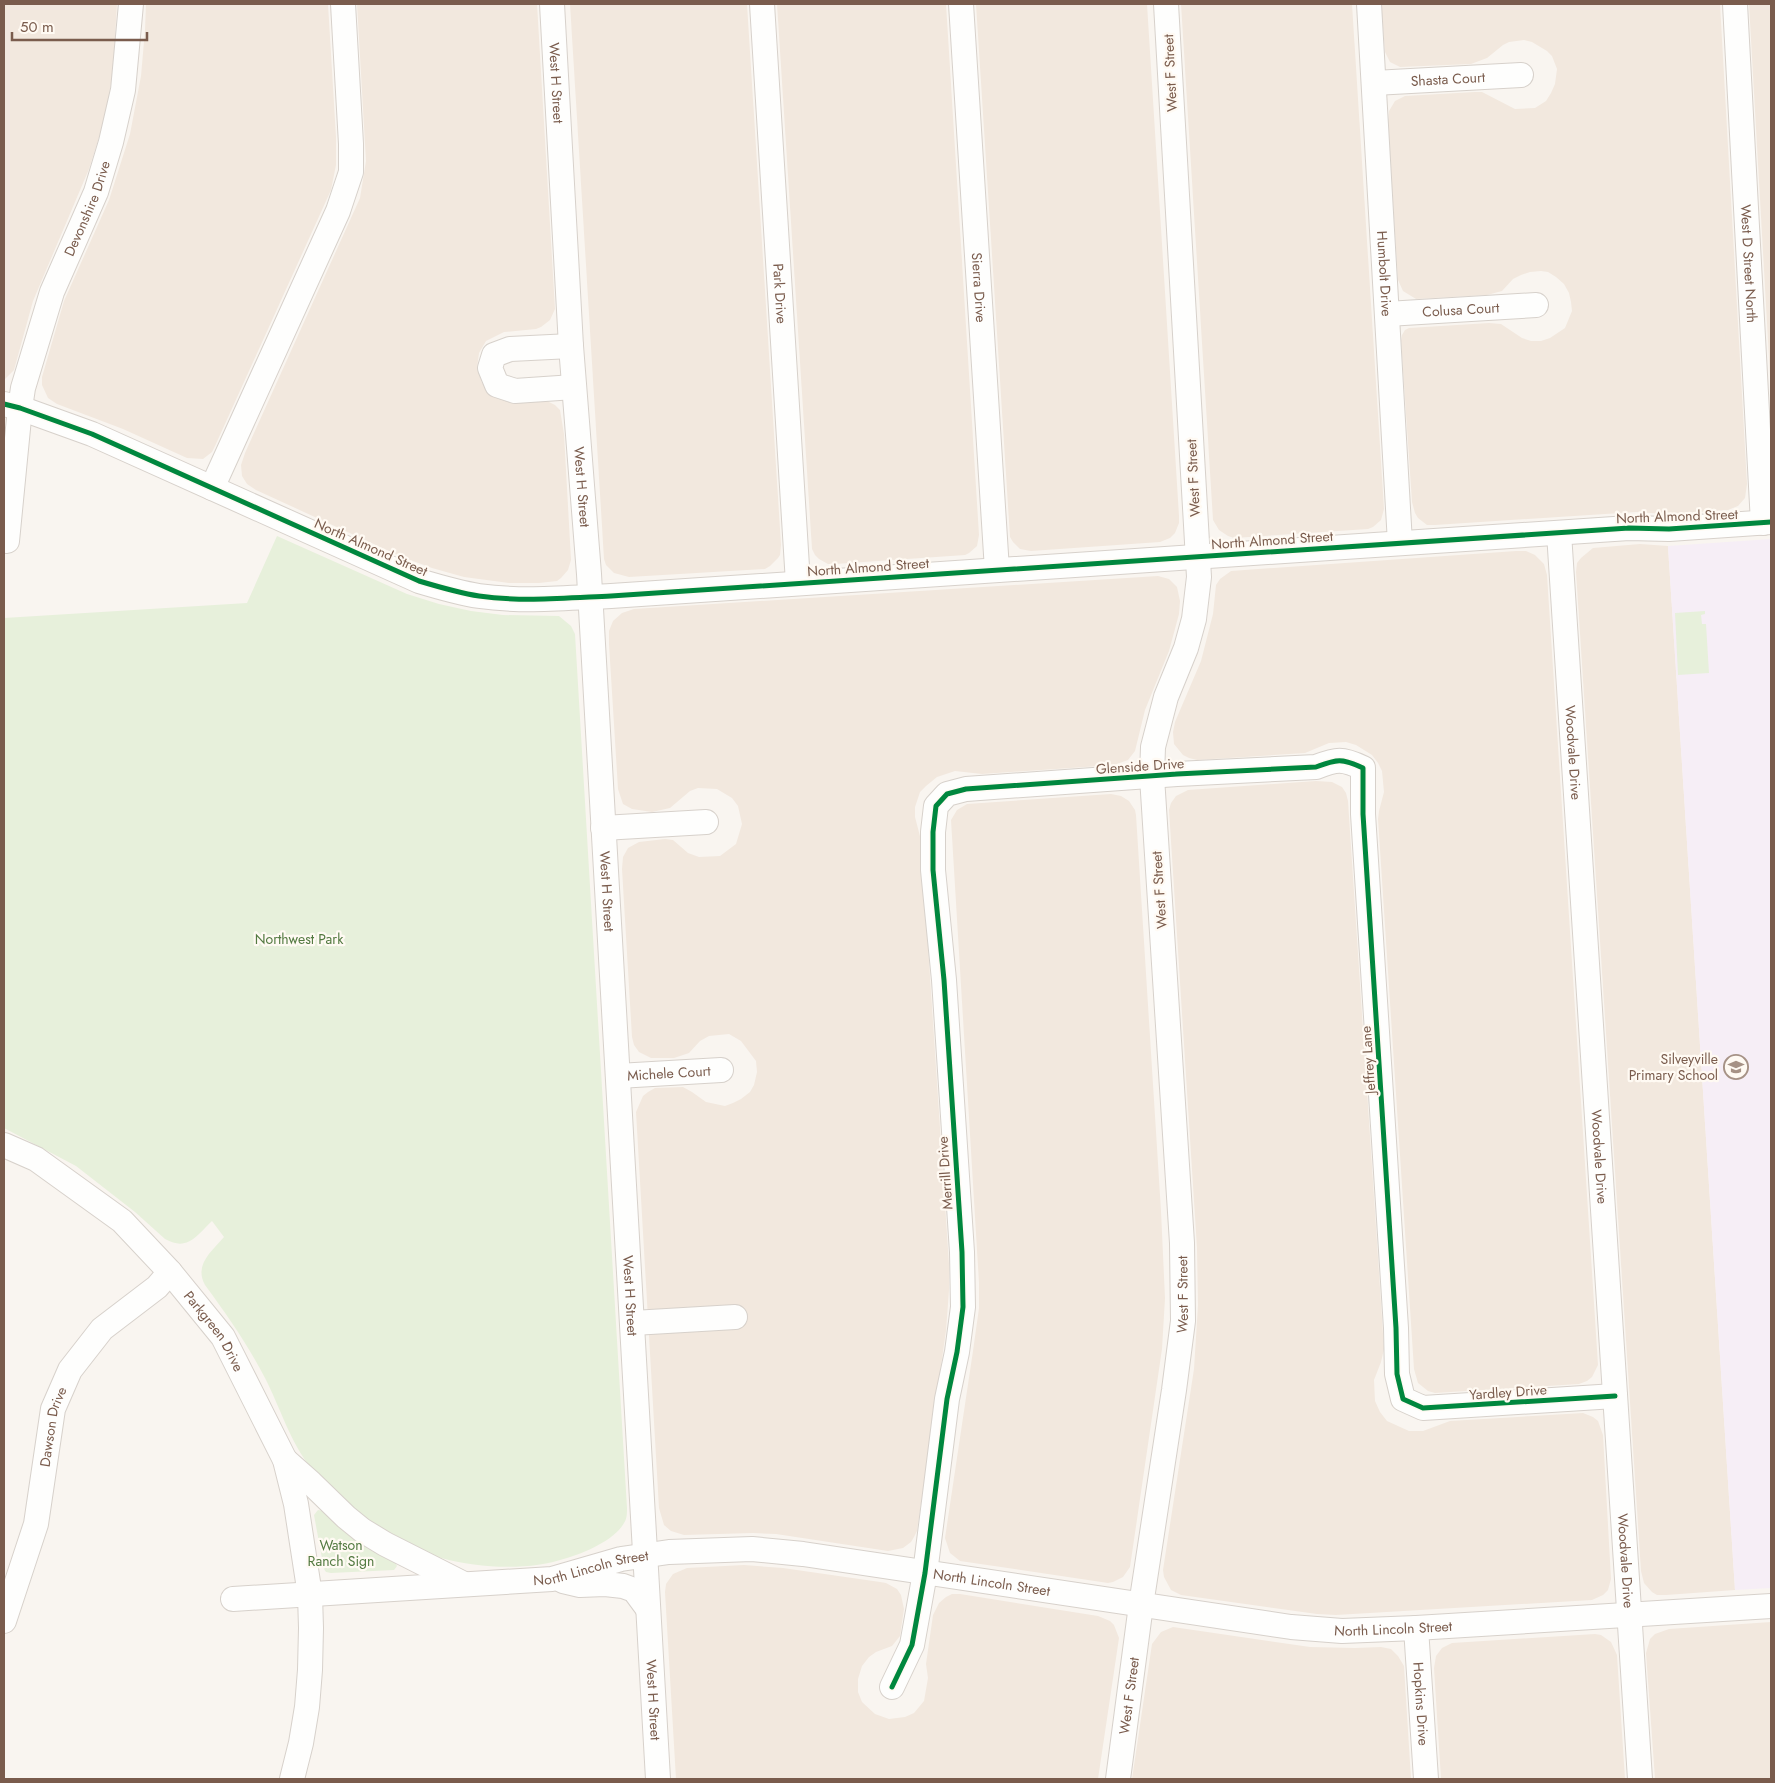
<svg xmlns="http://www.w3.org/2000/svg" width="1775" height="1783" viewBox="0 0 1775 1783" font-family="Jost,sans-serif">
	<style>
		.residential { fill: #f2e8de }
		.education { fill: #f6eef6 }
		.green { fill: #e7f0db }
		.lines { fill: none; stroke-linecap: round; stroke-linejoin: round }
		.minor-casing { stroke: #d7d1cb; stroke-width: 26 }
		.minor { stroke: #fefefd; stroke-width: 24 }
		.cycleway-casing { stroke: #fffaf3; stroke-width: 8 }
		.cycleway { stroke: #00873e; stroke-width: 5 }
		.labels { text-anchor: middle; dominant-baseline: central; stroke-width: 4.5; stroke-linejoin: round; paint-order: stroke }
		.street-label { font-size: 14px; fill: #7a5c4d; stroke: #fffaf3 }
		.park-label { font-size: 14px; fill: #537a41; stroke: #fffaf3 }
		.poi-label { font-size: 14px; fill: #7a5c4d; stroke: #fffaf3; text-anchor: end }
	</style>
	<rect width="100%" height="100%" fill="#f9f5f0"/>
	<g class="residential">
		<path d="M4,4H117L113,69L108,102L100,134L89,169L33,301L14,370L4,380Z"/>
		<path d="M146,4H328L336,137V165L331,190L215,446L212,452L203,459L187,458L123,429L57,404L48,398L42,385V377L64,301L109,200L130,134L141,76L145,30Z"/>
		<path d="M357,4H537L555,309L550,320L541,327L536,329L504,332L486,341L479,353L477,368L482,383L488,390L543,399L555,405L560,410L564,434L571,560L568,570L561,578L557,581L539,583H509L464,577L432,568L402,557L256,490L247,484L242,476L241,465L245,453L360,198L366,161Z"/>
		<path d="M570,4H747L781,545L780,555L778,558L770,566L765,569L629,577L614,573L606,565L604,559Z"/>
		<path d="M777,4H946L979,535L977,546L969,553L965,555L835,564H828L819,559L815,555L812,549Z"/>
		<path d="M976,4H1147L1179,516V523L1175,533L1170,538L1160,542L1031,551L1020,549L1013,542L1010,537Z"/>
		<path d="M1181,4H1352L1384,509L1381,520L1373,527L1368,529L1234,538L1228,536L1219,530L1213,520Z"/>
		<path d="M1381,4H1720L1747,484L1745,498L1738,506L1728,510L1665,514L1636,512L1435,525H1427L1418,518L1415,513L1412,502L1401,340L1402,335L1405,330L1409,328L1489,323L1501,324L1522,338L1531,341H1541L1550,338L1565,328L1572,311L1571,302L1569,293L1564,284L1556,277L1548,272L1541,271L1530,272L1521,275L1513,279L1502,291L1487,295L1416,299L1403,291L1398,280L1388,124L1389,111L1395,101L1405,96L1475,92H1482L1515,109L1535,108L1546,101L1551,93L1555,84L1557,69L1552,56L1547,51L1532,42L1524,40L1509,42L1503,45L1487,58L1471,64L1400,67L1390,62L1385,52Z"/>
		<path d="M1749,4H1771V394Z"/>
		<path d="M1640,544L1668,546L1735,1590L1666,1595H1657L1652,1592L1644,1583L1641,1571L1576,572L1577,563L1581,558L1593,548Z"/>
		<path d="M1516,551H1526L1535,555L1544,564L1547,575L1598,1365L1592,1377L1587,1381L1579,1384L1435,1393L1428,1391L1418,1383L1414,1369L1378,819L1379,811L1384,792L1382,771L1378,763L1372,755L1356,745L1346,742L1329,743L1305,753L1197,760L1189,758L1183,755L1174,744L1173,732L1175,722L1201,661L1213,614L1216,585L1220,579L1231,571Z"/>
		<path d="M1158,576L1169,579L1177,587L1180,601L1179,614L1169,651L1145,710L1135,751L1128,760L1114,765L982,774L955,771L937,777L926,786L920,792L915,807V817L921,840L949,1264V1290L946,1331L917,1531L914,1537L911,1542L903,1548L888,1551L776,1534L753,1533L684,1535L671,1531L664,1525L659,1508L636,1112L643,1096L648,1092L655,1088L683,1087L692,1092L706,1102L725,1106L733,1103L741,1099L750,1092L754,1085L757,1072L756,1061L741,1041L729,1034L709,1036L700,1041L689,1053L674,1058H651L639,1052L634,1045L632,1037L622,869L623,857L628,848L639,842L665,839L673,840L688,853L699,857L720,856L736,844L742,824L738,806L732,798L717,789L698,788L690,791L670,808L652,812L632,809L623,804L618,789L609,644V631L613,621L622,613L634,609Z"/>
		<path d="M1316,781L1332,782L1342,787L1346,793L1348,801L1384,1349L1381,1362L1374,1380L1375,1401L1380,1412L1387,1421L1409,1431H1423L1450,1421L1583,1413L1593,1417L1598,1421L1603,1435L1611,1579L1608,1590L1603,1595L1592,1600L1336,1615L1317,1614L1181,1595L1171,1590L1164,1577L1163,1570L1194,1369L1198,1305L1197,1248L1169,810L1171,803L1176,796L1188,790Z"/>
		<path d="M1111,794L1121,796L1129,801L1135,810L1136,815L1161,1211L1165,1298L1162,1349L1130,1567L1123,1577L1113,1582L1108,1583L960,1561L950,1553L945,1538L973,1351L979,1308V1283L951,820L957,810L967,804Z"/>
		<path d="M744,1565L783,1568L880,1582L886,1583L897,1589L901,1595L904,1609L900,1636L892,1646L876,1652L869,1657L862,1666L858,1679V1692L862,1702L875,1714L889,1719L905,1717L914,1713L924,1701L928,1678L926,1664L933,1615L939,1603L946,1597L952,1594H960L1098,1616L1110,1621L1114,1625L1119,1638L1098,1779H676L665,1592L666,1584L673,1574L687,1568Z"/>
		<path d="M1771,1622V1779H1655L1646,1653L1650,1639L1655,1634L1669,1629Z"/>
		<path d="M1173,1627L1310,1647L1355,1648L1381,1647L1391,1649L1398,1656L1404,1666L1411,1779H1132L1152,1644L1161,1632Z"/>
		<path d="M1595,1634L1601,1635L1611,1642L1617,1655L1625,1779H1441L1434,1668L1436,1656L1442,1648L1452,1643Z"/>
	</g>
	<path class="education" d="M1771,539V1588L1735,1590L1668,546Z"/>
	<g class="green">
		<path d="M277,536L407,594L439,604L471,611L503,615L559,616L571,626L575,634L627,1508C627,1513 627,1519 624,1523C615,1540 584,1553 567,1558C510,1577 432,1564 381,1533C370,1527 361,1515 353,1507C339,1495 323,1483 311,1468C290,1442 280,1407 265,1378C248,1345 227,1315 205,1285C194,1265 211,1252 224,1237L212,1221C197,1235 188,1252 165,1239L135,1212L76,1166L4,1128V618L247,603Z"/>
		<path d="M1705,611V614L1701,615L1702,624H1706L1709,673L1678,675L1675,613Z"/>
		<path d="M318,1510L323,1511L395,1562L397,1566L394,1570L331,1573L326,1572L324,1569L314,1515Z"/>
	</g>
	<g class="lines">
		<defs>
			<g id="minor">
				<path id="s1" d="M552,4L571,346L589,574L658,1779"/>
				<path id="s2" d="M762,4L798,583"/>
				<path id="s3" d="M961,4L997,570"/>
				<path id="s4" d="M1369,4L1400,543"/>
				<path id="s5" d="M1735,4L1763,523"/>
				<path id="s6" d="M1374,83L1521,75"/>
				<path id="s7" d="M1387,314L1536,305"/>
				<path d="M571,346L510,349L494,355L490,368L497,385L515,391L574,387"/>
				<path d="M4,404L20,408L92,434L419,581C439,587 459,593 479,596C522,602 567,598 611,596L1629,528L1669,529L1771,522"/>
				<path d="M212,488L338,211L351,172V144L343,4"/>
				<path id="s8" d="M1559,533L1640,1779"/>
				<path id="s9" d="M7,541L20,408L23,388L52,292L96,192L111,142L123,90L131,4"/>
				<path d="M603,828L706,822"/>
				<path id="s10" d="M618,1076L721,1070"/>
				<path id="s11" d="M4,1145L36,1159L122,1221L170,1272L223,1337L285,1460L296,1504L310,1595L311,1628L310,1670L307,1707L301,1743L292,1779"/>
				<path d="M633,1323L735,1317"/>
				<path d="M285,1460L311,1483L346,1517L362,1530L385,1544L464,1584"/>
				<path d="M563,1581L580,1585L605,1584L623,1586L634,1590L648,1609"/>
				<path id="s12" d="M233,1599L552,1579L621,1559L669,1552L752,1549L803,1554L1291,1627L1342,1631L1416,1628L1771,1606"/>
				<path id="s13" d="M4,1621L36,1524L53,1409L70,1370L102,1329L157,1287L170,1272"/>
				<path id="s14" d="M1416,1628L1426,1779"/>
				<path d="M892,1687L912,1645L925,1573L947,1399L957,1352L963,1307L962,1252L944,980L933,870V832L936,806L947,794L966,789L1177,774L1316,767C1337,759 1342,758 1363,768V814L1396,1328L1397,1374L1403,1399L1423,1408L1615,1396"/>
				<path id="s15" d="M1118,1779L1141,1605L1174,1390L1183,1321L1182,1243L1152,777L1153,747L1166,697L1186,648L1194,619L1199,577L1166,4"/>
			</g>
		</defs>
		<use href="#minor" class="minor-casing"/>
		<use href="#minor" class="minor"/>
		<defs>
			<g id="cycleway">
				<path d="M4,404L20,408L92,434L419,581C439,587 459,593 479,596C522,602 567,598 611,596L1629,528L1669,529L1771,522"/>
				<path d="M892,1687L912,1645L925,1573L947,1399L957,1352L963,1307L962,1252L944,980L933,870V832L936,806L947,794L966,789L1177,774L1316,767C1337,759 1342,758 1363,768V814L1396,1328L1397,1374L1403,1399L1423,1408L1615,1396"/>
			</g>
		</defs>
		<use href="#cycleway" class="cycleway-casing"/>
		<use href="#cycleway" class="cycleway"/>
	</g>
	<defs>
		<symbol id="school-ring" viewBox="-11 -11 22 22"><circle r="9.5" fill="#fffaf3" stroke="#a69286" stroke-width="1.5"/><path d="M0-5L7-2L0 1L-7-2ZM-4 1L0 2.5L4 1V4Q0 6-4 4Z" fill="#a69286"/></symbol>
	</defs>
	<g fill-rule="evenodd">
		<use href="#school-ring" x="1722" y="1053" width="28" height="28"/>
	</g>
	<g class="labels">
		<g class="street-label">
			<text transform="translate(1170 73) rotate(-93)">West F Street</text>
			<text stroke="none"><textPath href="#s6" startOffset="74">Shasta Court</textPath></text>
			<text stroke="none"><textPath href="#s1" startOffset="79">West H Street</textPath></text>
			<text stroke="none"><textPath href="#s9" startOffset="345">Devonshire Drive</textPath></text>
			<text stroke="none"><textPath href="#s5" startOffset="260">West D Street North</textPath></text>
			<text stroke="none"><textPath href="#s4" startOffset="270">Humbolt Drive</textPath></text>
			<text stroke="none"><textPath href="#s3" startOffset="284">Sierra Drive</textPath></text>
			<text stroke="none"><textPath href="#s2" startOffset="290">Park Drive</textPath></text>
			<text stroke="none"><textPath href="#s7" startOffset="74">Colusa Court</textPath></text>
			<text transform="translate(1193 478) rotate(-93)">West F Street</text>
			<text stroke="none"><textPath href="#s1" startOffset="484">West H Street</textPath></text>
			<text transform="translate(1677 516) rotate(-2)">North Almond Street</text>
			<text transform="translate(1272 540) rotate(-4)">North Almond Street</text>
			<text transform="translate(371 547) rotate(24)">North Almond Street</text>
			<text transform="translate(868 567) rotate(-4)">North Almond Street</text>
			<text stroke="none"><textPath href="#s8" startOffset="220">Woodvale Drive</textPath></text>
			<text transform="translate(1140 766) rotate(-4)">Glenside Drive</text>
			<text transform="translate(1159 890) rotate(-94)">West F Street</text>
			<text stroke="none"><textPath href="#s1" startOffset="889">West H Street</textPath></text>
			<text transform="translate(1368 1060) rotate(-94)">Jeffrey Lane</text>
			<text stroke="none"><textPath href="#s10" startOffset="51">Michele Court</textPath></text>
			<text stroke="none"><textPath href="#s8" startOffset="625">Woodvale Drive</textPath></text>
			<text transform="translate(945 1173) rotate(-94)">Merrill Drive</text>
			<text stroke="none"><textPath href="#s15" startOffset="489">West F Street</textPath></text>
			<text stroke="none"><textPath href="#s1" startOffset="1294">West H Street</textPath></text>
			<text stroke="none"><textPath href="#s11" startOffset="285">Parkgreen Drive</textPath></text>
			<text transform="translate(1508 1392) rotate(-4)">Yardley Drive</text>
			<text stroke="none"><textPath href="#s13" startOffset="201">Dawson Drive</textPath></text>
			<text stroke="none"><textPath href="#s8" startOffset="1030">Woodvale Drive</textPath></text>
			<text stroke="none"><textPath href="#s12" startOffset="360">North Lincoln Street</textPath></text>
			<text stroke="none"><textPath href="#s12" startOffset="765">North Lincoln Street</textPath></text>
			<text stroke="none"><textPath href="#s12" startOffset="1170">North Lincoln Street</textPath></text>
			<text stroke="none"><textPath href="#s15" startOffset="84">West F Street</textPath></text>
			<text stroke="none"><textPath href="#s1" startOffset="1699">West H Street</textPath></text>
			<text stroke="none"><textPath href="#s14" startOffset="76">Hopkins Drive</textPath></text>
		</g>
		<g class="park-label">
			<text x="299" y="939">Northwest Park</text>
			<text x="341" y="1545">Watson<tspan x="341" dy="16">Ranch Sign</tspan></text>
		</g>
		<g class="poi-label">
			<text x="1718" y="1059">Silveyville<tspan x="1718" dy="16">Primary School</tspan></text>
		</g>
	</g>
	<rect width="1775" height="1783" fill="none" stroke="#7a5c4d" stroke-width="10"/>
	<path d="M12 32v8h135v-8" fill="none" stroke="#7a5c4d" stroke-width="2.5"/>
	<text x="20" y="32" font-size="15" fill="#7a5c4d" stroke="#fffaf3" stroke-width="4" paint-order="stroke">50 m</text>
</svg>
